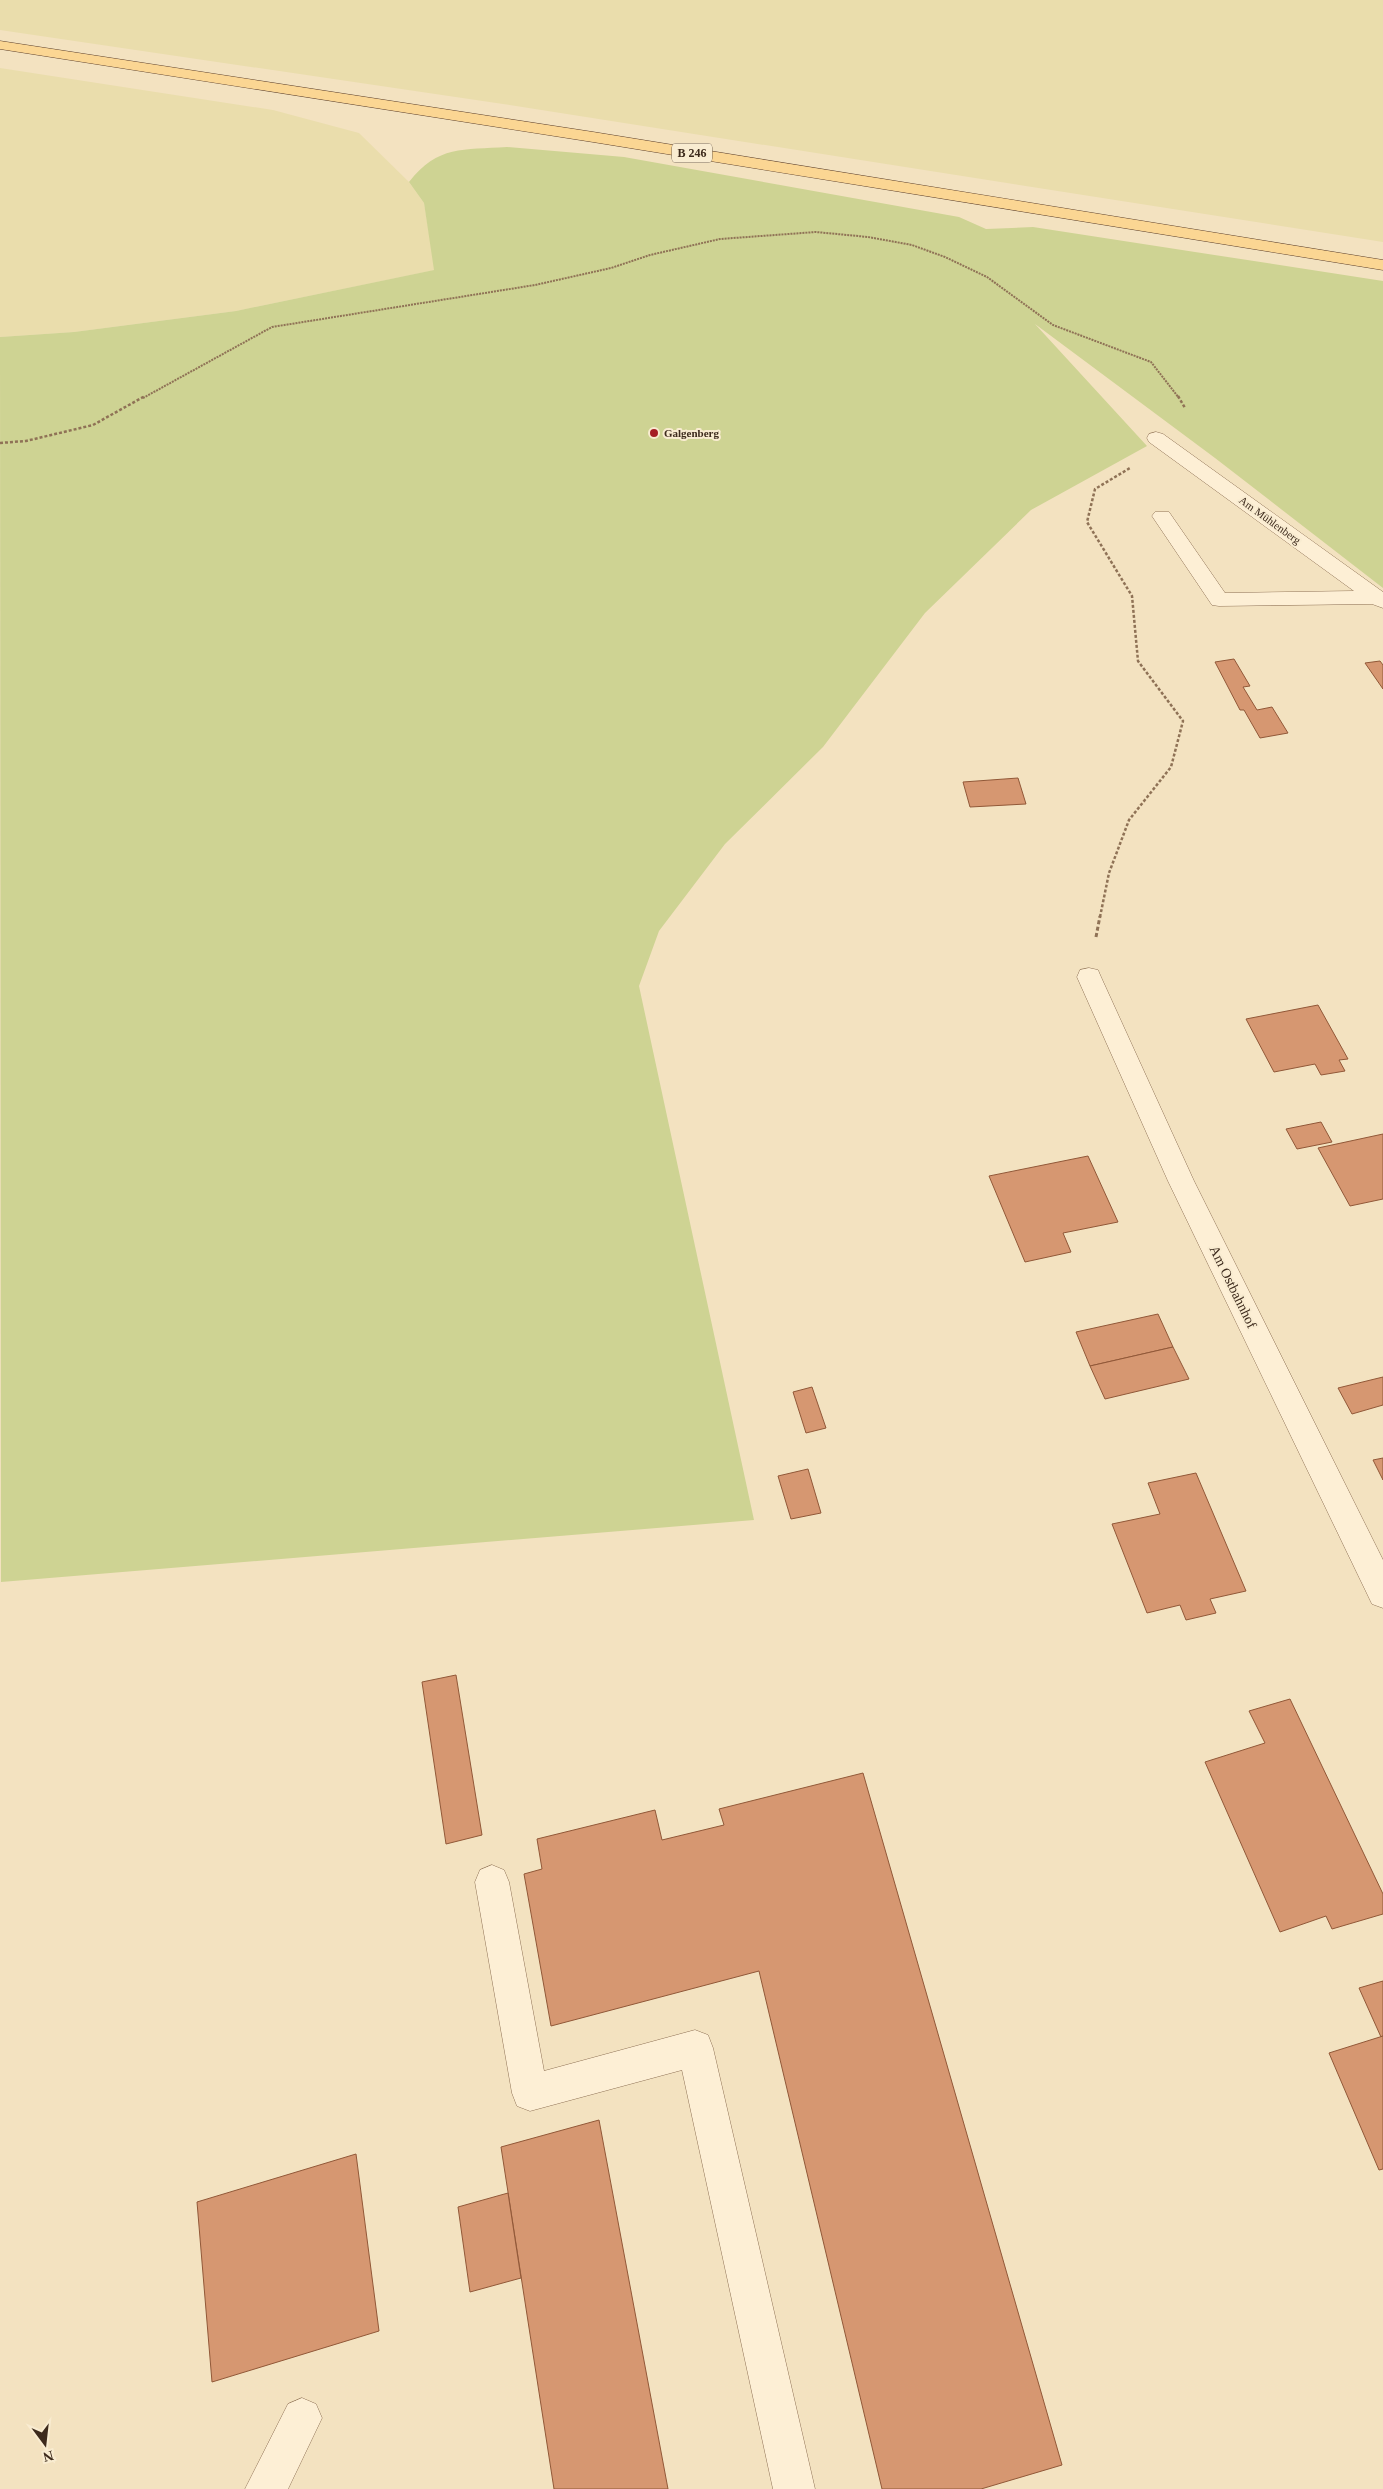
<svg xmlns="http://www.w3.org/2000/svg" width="1383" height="2489" viewBox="0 0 1383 2489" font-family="'Times New Roman',serif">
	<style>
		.farmland { fill: #eaddac }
		.green { fill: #ced393 }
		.building { fill: #d69771; stroke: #915838 }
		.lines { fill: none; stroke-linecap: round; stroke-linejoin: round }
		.minor-casing { stroke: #8f7256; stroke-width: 1 }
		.major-casing { stroke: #5c3f2a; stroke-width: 1 }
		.path-far2 { stroke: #8f7256; stroke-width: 2; stroke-dasharray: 2 1; stroke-linecap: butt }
		.path-far1 { stroke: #8f7256; stroke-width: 2.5; stroke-dasharray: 3 2; stroke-linecap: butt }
		.path { stroke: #8f7256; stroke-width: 3; stroke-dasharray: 4 2.5; stroke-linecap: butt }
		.minor { fill: #fdefd5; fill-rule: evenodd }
		.major { fill: #fbd693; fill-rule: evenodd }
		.poi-dot { fill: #a51e25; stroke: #f9ecd1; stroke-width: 2 }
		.labels { text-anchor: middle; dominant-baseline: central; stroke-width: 4; stroke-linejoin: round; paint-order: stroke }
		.far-poi-label { font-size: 11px; font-weight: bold; fill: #3d2a1c; stroke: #f9ecd1; text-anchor: start }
		.far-street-label { font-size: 11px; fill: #3d2a1c; stroke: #f9ecd1 }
		.shield { fill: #f9ecd1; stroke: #756452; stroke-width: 1 }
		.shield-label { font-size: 12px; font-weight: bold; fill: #3d2a1c }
		.street-label { font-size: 14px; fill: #3d2a1c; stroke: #f9ecd1 }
	</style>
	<rect width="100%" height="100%" fill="#f3e2c0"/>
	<g class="farmland">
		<path d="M0,0H1383V242L503,104L0,30Z"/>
		<path d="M0,68L273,110L359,133L409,182L424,203L435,270L236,311L74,332L0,337Z"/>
	</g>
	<path class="green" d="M507,147L624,157L959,217L986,229L1033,227L1383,281V588L1215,458L1035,324L1147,446L1031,510L925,613L823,747L725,844L659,931L639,986L754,1520L1,1582L0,337L74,332L236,311L434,270L424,203L409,182C438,145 463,150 507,147Z"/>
	<g class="building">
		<path d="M1234,659L1250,686L1243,687L1257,710L1272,707L1288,733L1260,738L1244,710H1240L1215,662Z"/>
		<path d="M1380,661L1383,665V689L1365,663Z"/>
		<path d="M1018,778L1026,804L970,807L963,782Z"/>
		<path d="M1318,1005L1348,1059L1339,1060L1345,1071L1321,1075L1315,1064L1274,1072L1246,1019Z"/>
		<path d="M1321,1122L1332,1142L1297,1149L1286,1129Z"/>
		<path d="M1383,1134V1199L1350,1206L1318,1148Z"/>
		<path d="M1088,1156L1118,1222L1063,1233L1071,1252L1025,1262L989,1176Z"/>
		<path d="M1158,1314L1173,1347L1090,1366L1076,1332Z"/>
		<path d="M1173,1347L1189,1379L1105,1399L1090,1366Z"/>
		<path d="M1383,1377V1405L1352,1414L1338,1388Z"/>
		<path d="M812,1387L826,1428L806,1433L793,1392Z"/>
		<path d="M1383,1458V1480L1373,1460Z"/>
		<path d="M808,1469L821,1513L791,1519L778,1476Z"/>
		<path d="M1196,1473L1246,1591L1210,1599L1216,1613L1186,1620L1180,1605L1147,1613L1112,1524L1160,1514L1148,1483Z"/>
		<path d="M456,1675L482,1835L446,1844L422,1682Z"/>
		<path d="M1290,1699L1383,1894V1914L1332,1929L1326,1916L1280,1932L1205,1762L1265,1743L1249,1711Z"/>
		<path d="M863,1773L1062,2465L981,2489H882L759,1971L551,2026L524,1874L542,1869L537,1839L655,1810L662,1840L724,1825L719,1809Z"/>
		<path d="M1383,1981V2036L1381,2037L1359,1988Z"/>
		<path d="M1383,2036V2169L1379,2170L1329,2053Z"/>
		<path d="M599,2120L668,2489H554L501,2147Z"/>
		<path d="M356,2154L379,2331L212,2382L197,2202Z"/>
		<path d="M508,2193L521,2278L470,2292L458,2207Z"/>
	</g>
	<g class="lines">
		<defs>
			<g id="minor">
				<path d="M1156,432L1163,434L1383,592V608L1372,604L1219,606L1212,605L1152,516L1155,512H1169L1225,593L1354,591L1149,442L1147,438L1149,434Z"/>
				<path d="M1089,968L1098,970L1101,977L1194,1181L1383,1560V1608L1372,1604L1168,1181L1077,977L1080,970Z"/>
				<path d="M492,1865L504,1870L509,1882L544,2071L695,2030L708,2035L713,2048L815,2489H773L682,2070L530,2111L517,2106L512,2093L475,1882L480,1870Z"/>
				<path d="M302,2398L316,2404L322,2418L288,2489H245L288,2404Z"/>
			</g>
			<path id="major" d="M0,41L593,132L1383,260V270L593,142L0,49Z"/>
		</defs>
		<use href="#minor" class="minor-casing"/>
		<use href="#major" class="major-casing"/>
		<path class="path-far2" d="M143,398L272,327L535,285L611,268L650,255L720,239L816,232L868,237L912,245L945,257L987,277L1053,325L1151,362L1179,398"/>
		<g class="path-far1">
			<path d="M1178,396L1185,408"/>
			<path d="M0,443L26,441L93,425L145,396"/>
			<path d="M1100,917L1109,873L1129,820L1171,767L1183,721L1138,661L1132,596L1087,522L1095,489L1130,468"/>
		</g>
		<path class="path" d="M1096,937L1100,916"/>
		<use href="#minor" class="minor"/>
		<use href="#major" class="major"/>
	</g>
	<circle class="poi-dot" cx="654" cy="433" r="5"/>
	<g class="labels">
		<g class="far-poi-label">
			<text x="664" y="433">Galgenberg</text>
		</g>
		<g class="far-street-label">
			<text transform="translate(1270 520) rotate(36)">Am Mühlenberg</text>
		</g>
		<rect class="shield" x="672" y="143.5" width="40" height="19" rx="4"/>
		<g class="shield-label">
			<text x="692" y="153">B 246</text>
		</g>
		<g class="street-label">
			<text transform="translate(1233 1287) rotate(64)">Am Ostbahnhof</text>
		</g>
	</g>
	<g transform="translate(45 2444) rotate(165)" stroke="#f9ecd1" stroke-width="4" paint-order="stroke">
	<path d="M0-4L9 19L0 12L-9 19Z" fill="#3d2a1c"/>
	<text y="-8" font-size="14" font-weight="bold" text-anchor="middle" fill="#3d2a1c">N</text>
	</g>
</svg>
